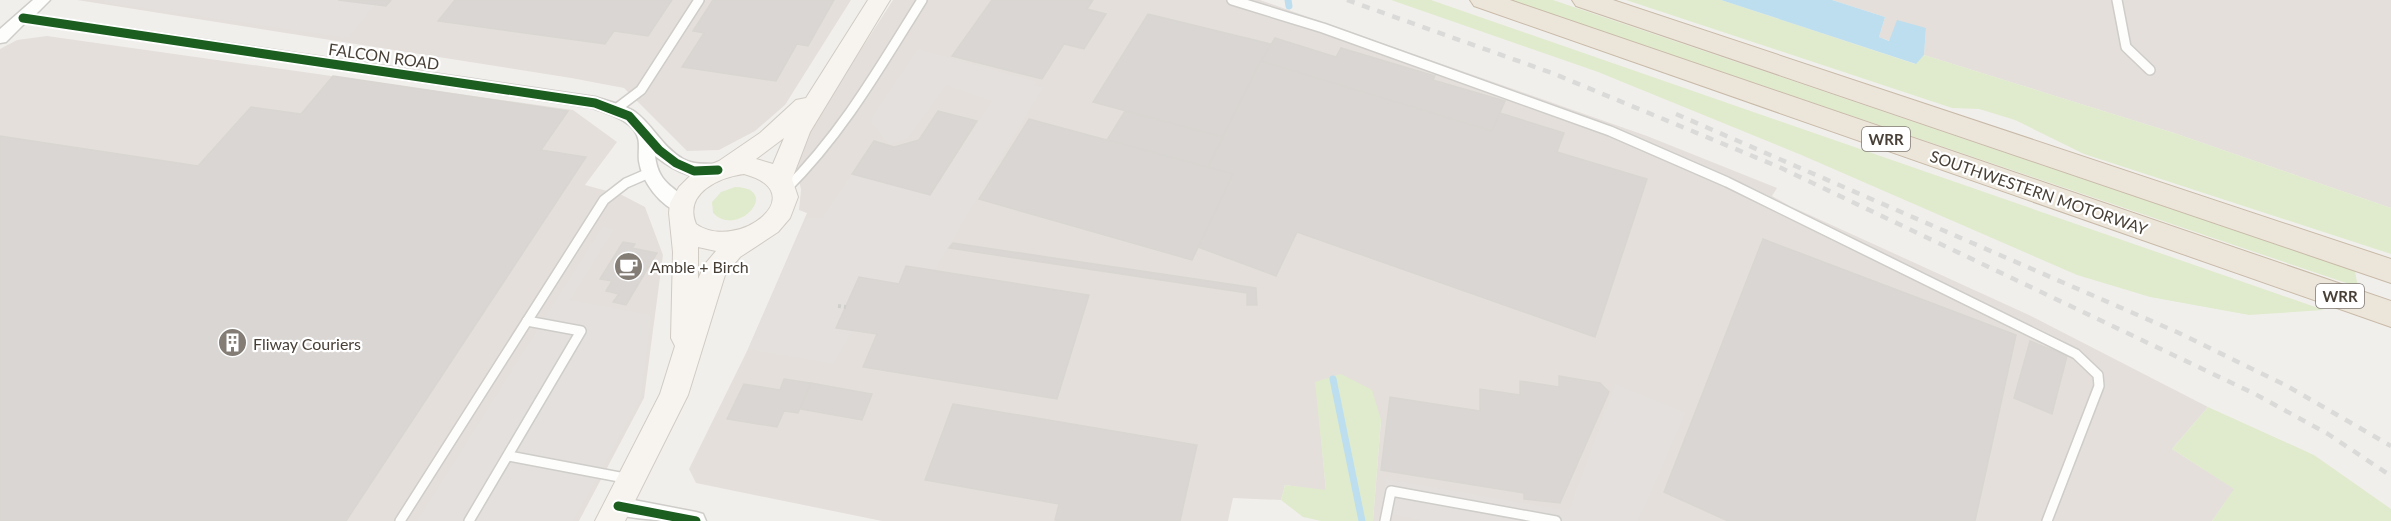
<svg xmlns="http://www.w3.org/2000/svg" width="2391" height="521" viewBox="0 0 2391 521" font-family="Lato,sans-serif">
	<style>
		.industrial { fill: #e4dfdb }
		.green { fill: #e0ebcd }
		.parking { fill: #e3e0dd }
		.water { fill: #bddeee }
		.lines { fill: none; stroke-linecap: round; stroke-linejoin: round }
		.stream { stroke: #bddeee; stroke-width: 7 }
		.building { fill: #d9d6d3; stroke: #d9d6d2; stroke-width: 1.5 }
		.service-casing { stroke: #cfcdc9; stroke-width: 12 }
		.minor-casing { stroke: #cfcdc9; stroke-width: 3 }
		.secondary-casing { stroke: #d0cbc3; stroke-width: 2 }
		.motorway-casing { stroke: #c8baa8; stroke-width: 2 }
		.path { stroke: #d1cfcb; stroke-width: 4; stroke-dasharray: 3 3; stroke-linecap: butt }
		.service { stroke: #fdfdfc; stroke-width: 9 }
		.minor { fill: #fdfdfc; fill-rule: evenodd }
		.secondary { fill: #f7f4ef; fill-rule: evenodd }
		.motorway { fill: #ece5da; fill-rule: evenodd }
		.rail { stroke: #dadad9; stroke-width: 4.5; stroke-dasharray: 8 8; stroke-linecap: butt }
		.cycleway-casing { stroke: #fff; stroke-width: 13 }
		.cycleway { stroke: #1b5e20; stroke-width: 9 }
		.labels { text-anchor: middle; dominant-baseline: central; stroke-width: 4.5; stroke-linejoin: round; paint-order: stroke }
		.shield { fill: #fff; stroke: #7f7973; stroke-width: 1.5 }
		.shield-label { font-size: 15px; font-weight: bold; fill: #484037 }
		.street-label { font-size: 16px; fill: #484037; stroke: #fff }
		.poi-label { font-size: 16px; fill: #484037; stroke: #fff; text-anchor: start }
	</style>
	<rect width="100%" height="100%" fill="#f1efec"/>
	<g class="industrial">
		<path d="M77,0H851L785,105L755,131L719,150L687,151L624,88L571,78Z"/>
		<path d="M893,0H1260L1647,136L1777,188L1772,196L1790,206L2029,315L2208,407L2172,449L2235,489L2212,521H1373L1381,420L1316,383L1326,491L1285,485L1281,500L1233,498L1228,521H882L696,483L689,469L748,349L807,213L799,210L801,190L796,164L804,138Z"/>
		<path d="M1832,0H2391V208L2174,133L1924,55L1926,28L1890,41L1879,37L1885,17Z"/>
		<path d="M47,36L573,110L617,142L585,185L622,195L645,207L663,255L644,398L579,521H0V49L17,40Z"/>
	</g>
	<g class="green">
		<path d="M1391,0H1431L2324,310L2249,315L2150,297L2077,275L1799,154L1598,72Z"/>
		<path d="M1509,0H1553L2355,271L2358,287Z"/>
		<path d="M1626,0H1721L1915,64L1924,55L2174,133L2391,208V254L2084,154L2015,120L1979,109L1952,108Z"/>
		<path d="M735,187C782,188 739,239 713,213L712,202L721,192Z"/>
		<path d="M1341,374L1372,390L1381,420L1373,521H1321L1303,517L1281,500L1285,485L1326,490L1315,382Z"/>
		<path d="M2208,407L2314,455L2391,509V521H2212L2234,489L2172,449Z"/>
	</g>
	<g class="parking">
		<path d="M105,0H338L375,5L348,38L102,2Z"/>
		<path d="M918,49L1037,82L1034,85L1043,87L934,271L906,266L899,284L859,278L853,330L833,364L748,349L806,219L822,218L852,174L930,195L992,101L946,85L907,139L889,145L870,120Z"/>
		<path d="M602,227L614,229L570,300L651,315L641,398L573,521H417Z"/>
		<path d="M1615,384L1686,413L1638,521H1423L1380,511L1386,479L1564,510L1570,508Z"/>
	</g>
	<path class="water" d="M1721,0H1832L1885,17L1879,37L1889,41L1897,20L1926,28L1924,55L1916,64Z"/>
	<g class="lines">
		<g class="stream">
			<path d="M1288,0L1289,6"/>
			<path d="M1333,379L1362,521"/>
		</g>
	</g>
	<g class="building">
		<path d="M338,0H391L386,6Z"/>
		<path d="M455,0H672L648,36L614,31L605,44L438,21Z"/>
		<path d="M713,0H834L808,46L797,44L776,81L682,67L704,33L693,31Z"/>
		<path d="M992,0H1093L1087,9L1106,14L1084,49L1064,44L1042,79L952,56Z"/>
		<path d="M1148,14L1271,44L1223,137L1093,102Z"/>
		<path d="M1275,38L1336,57L1341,48L1435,76L1433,80L1505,101L1492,131L1261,61Z"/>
		<path d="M1261,61L1492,131L1500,113L1564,133L1557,152L1647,179L1595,337L1297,232L1276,276L1198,247L1233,174L1208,167Z"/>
		<path d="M333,76L568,111L541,150L586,157L346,521H0V136L198,166L251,107L301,114Z"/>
		<path d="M938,111L977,121L930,195L852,174L874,141L894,147L919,140Z"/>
		<path d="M1125,111L1223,137L1208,167L1107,140Z"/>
		<path d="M1029,119L1233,174L1192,260L979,199Z"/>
		<path d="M1763,239L2016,335L1975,521H1728L1664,492Z"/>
		<path d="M623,242L635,244L632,248L657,253L626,305L613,302L619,294L606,291L612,281L600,279Z"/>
		<path d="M953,243L1256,288L1257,305H1247V293L949,248Z"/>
		<path d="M906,266L1089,295L1057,399L863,367L877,334L836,328L859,277L899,284Z"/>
		<path d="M2030,341L2067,356L2052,414L2014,398Z"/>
		<path d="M1559,376L1600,383L1609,392L1560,503L1524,499V493L1381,470L1390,397L1480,411V389L1520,395V381L1559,387Z"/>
		<path d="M784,379L811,383L798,413L784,411L777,427L727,419L744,384L780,390Z"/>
		<path d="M811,383L872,394L862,420L800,409Z"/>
		<path d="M953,404L1197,445L1180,521H1062L1055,520L1059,504L925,480Z"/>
	</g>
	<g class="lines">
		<defs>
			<g id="service">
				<path d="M1232,0L1323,28L1610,131L1727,182L2076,354L2098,375L2099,386L2047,521"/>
				<path d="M2117,0L2126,47L2150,70"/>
				<path d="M616,109L641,90L699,0"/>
				<path d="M785,190C842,134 880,67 922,0"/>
				<path d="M509,456L630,479"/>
				<path d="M400,521L604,200L626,183L649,173"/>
				<path d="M469,521L581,331L527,321"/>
				<path d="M1385,521L1391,491L1556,521"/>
			</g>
			<g id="minor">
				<path d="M33,0H50L35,15L595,97C607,101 625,105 635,112C653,125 662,147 683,159C697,167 710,161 724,166L727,170L724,174C697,183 676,172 655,156C659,188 678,185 690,206L687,211L681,213C660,206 642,182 639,161C638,154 640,144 638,138C633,120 608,114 593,108L25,23L6,42L0,43V29Z"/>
				<path d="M618,497L696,512L703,514L706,521C674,521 641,521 611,513L608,506L611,499Z"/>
			</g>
			<path id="secondary" d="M868,0H890L810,132L792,179L798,197L790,218L778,232L740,257L725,275L688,395L625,521H595L660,394L675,346L671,338L673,252L669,213L670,203L679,187L695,171L719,161L760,133L796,100L806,98ZM784,138L773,164L756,159ZM744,174C815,193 737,253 696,224C683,193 720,177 744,174ZM698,247L716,251L705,264L698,279Z"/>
			<g id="motorway">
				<path d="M1470,0H1510L2391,301V327L1474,6Z"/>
				<path d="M1572,0H1613L2391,259V283L1576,6Z"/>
			</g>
		</defs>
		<use href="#service" class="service-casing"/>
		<use href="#minor" class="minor-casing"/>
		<use href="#secondary" class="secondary-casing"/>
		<use href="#motorway" class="motorway-casing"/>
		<path class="path" d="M838,306L846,307"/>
		<use href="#service" class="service"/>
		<use href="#minor" class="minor"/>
		<use href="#secondary" class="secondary"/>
		<use href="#motorway" class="motorway"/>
		<g class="rail">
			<path d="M1347,0L1552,73L1779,167L2255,394L2328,434L2391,476"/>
			<path d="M1676,114L2179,333L2287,386L2391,446"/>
		</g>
		<defs>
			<g id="cycleway">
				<path d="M23,18L595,103L629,116L659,150L676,163L694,171L718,170"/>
				<path d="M618,506L696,521"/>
			</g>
		</defs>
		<use href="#cycleway" class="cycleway-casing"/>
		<use href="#cycleway" class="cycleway"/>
	</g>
	<defs>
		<symbol id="cafe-disc" viewBox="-11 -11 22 22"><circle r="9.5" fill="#837d76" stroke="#fff"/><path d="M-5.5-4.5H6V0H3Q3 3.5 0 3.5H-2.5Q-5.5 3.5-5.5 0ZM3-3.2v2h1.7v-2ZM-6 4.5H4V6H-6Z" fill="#fff"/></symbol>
		<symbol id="building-disc" viewBox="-11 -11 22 22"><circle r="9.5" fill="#837d76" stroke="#fff"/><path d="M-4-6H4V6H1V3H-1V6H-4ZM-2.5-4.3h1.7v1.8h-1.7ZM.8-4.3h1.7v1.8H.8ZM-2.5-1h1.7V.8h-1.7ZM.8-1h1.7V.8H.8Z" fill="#fff"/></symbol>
	</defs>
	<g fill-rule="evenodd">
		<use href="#cafe-disc" x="612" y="250" width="33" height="33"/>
		<use href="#building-disc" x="216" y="326" width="33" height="33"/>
	</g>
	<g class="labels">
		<g class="shield">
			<rect x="1862" y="127" width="48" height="24" rx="4.5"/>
			<rect x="2316" y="284" width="48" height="24" rx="4.5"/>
		</g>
		<g class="shield-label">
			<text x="1886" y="139">WRR</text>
			<text x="2340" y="296">WRR</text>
		</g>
		<g class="street-label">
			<text transform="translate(384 56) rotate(8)">FALCON ROAD</text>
			<text transform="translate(2039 192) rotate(19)">SOUTHWESTERN MOTORWAY</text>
		</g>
		<g class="poi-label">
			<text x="650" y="266">Amble + Birch</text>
			<text x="253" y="343">Fliway Couriers</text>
		</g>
	</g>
</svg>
